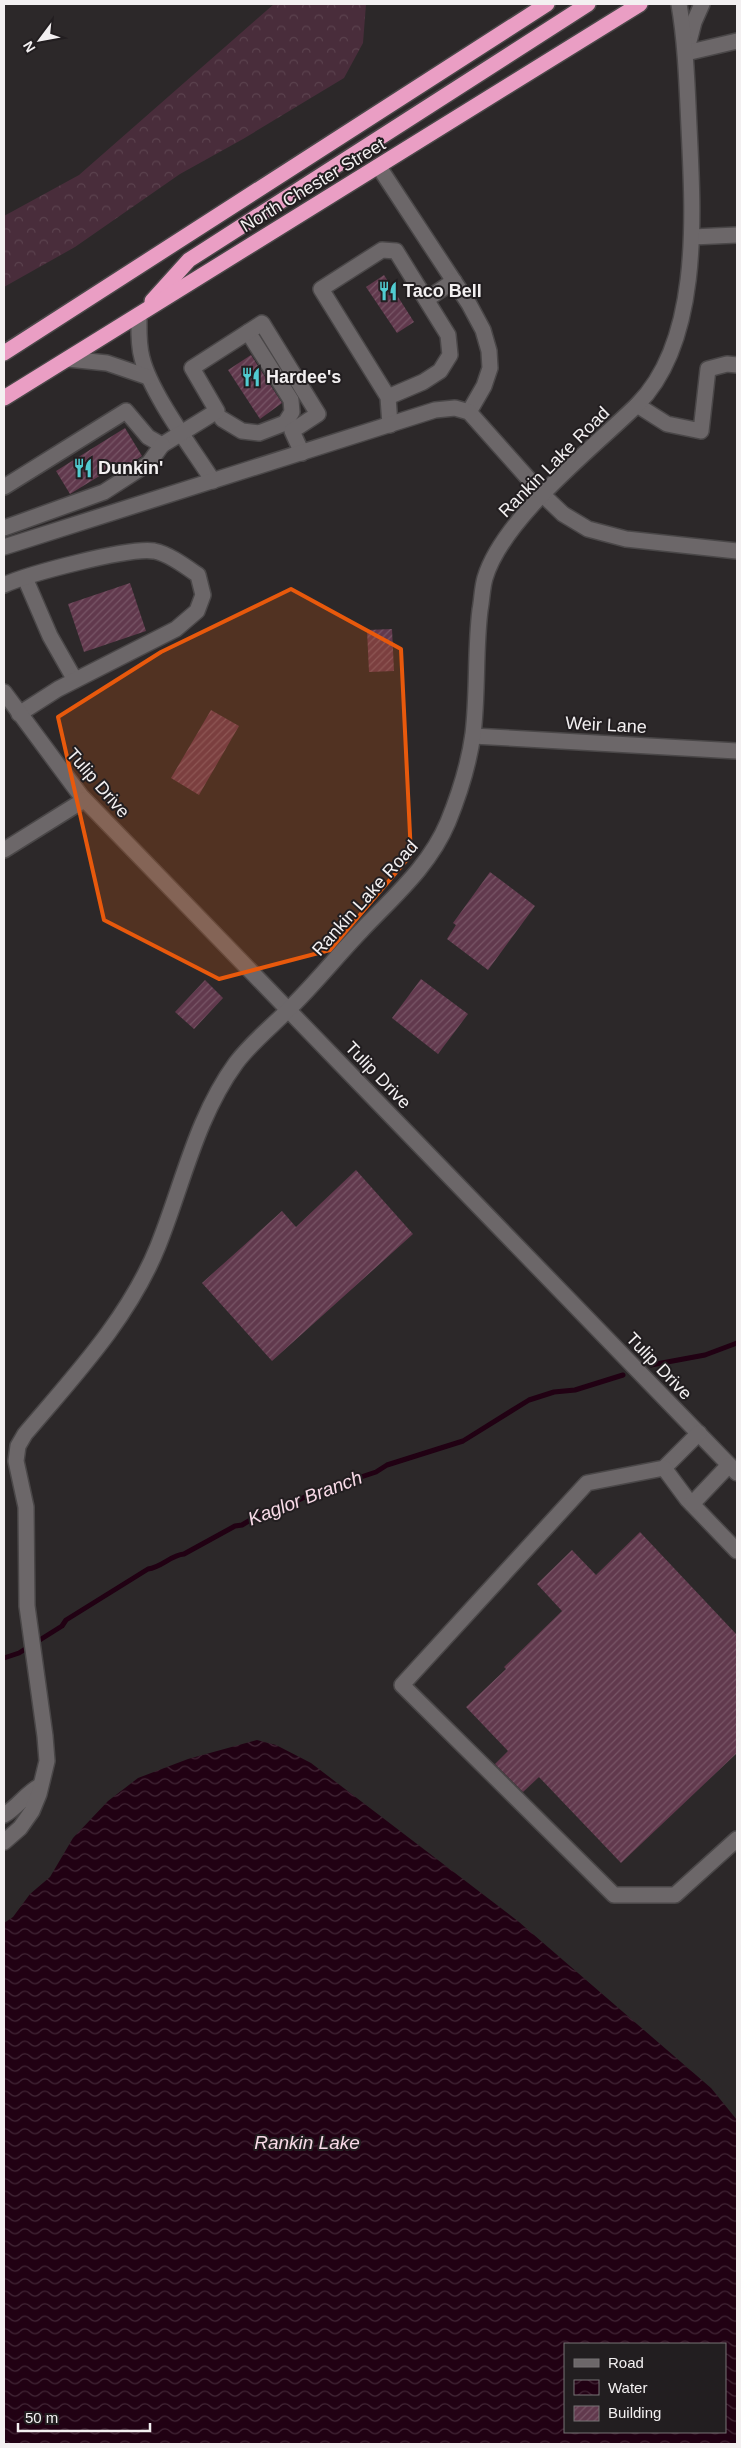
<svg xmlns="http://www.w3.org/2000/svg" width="741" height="2448" viewBox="0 0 741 2448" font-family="Helvetica,sans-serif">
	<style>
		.forest { fill: url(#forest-crowns) }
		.water { fill: url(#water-waves); fill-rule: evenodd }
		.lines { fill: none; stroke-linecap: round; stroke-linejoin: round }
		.stream { stroke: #210113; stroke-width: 5 }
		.building { fill: url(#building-hatch) }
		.minor-casing { stroke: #4a4748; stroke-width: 18 }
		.highway-casing { stroke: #4a4748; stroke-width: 18 }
		.minor { stroke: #6c6769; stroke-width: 15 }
		.highway { stroke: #ea9ec4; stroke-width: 15 }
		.marked { fill: #e8590c; fill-opacity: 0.2; stroke: #e8590c; stroke-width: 4; stroke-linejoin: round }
		.labels { text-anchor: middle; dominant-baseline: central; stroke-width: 4; stroke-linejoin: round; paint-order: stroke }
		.street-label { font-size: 18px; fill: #f3f0f1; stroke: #221e20 }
		.poi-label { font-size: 18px; font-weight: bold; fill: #f3f0f1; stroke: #221e20; text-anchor: start }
		.water-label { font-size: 19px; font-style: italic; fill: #f8dae7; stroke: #221e20 }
	</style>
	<defs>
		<pattern id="forest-crowns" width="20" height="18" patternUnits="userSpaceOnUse" patternTransform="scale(1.25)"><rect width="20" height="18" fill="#492d3b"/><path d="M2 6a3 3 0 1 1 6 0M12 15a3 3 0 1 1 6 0" fill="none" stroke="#5b424e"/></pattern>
		<pattern id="water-waves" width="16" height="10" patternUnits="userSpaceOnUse" patternTransform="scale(1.25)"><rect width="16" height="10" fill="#210113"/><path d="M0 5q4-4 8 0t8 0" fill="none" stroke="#422636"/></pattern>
		<pattern id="building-hatch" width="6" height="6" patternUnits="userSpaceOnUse" patternTransform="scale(1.25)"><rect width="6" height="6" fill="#61394d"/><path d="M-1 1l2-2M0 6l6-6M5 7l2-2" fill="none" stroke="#785667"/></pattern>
	</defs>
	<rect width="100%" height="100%" fill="#2c2829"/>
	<path class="forest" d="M274,4H366L363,43L344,78L243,139L180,174L75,247L4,287V216L79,175Z"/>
	<path class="water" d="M257,1740L276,1745L311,1763L519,1922L711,2088L737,2120V2444H4V1923L13,1917L30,1894L50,1877L73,1838L108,1801L125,1788L138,1778L188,1759ZM565,2344H725V2432H565Z"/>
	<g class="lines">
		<g class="stream">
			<path d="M651,1365L705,1355L737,1343"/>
			<path d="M4,1658L19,1653L62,1626L66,1620L148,1569C162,1567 171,1555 184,1554L235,1526L242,1525L259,1515L284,1507L313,1493L376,1472L387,1465L463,1441L529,1400L554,1392L575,1390L623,1375"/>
		</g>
	</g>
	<g class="building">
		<path d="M384,275L414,322L397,333L366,287Z"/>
		<path d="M251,355L282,403L260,419L228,370Z"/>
		<path d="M125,428L142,456L122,469L119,464L70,494L56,471Z"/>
		<path d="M130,583L146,631L84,652L68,604Z"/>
		<path d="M392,629L394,671L369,672L367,630Z"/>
		<path d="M211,710L239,726L199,795L171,778Z"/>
		<path d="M490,872L535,906L488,970L447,939L456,925L453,923Z"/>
		<path d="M421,979L468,1014L438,1054L392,1018Z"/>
		<path d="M205,980L223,998L194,1029L175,1012Z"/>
		<path d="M356,1170L413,1234L272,1361L202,1283L282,1211L296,1227Z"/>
		<path d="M640,1532L737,1635V1753L621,1863L539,1777L523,1792L495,1764L508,1751L466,1707L506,1669L504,1667L562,1611L537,1584L572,1550L596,1575Z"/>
	</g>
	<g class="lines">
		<defs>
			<g id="minor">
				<path d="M688,45L694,22L702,4"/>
				<path d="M686,53L737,41"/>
				<path d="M379,167L469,304L483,330L489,351L490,368L484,386L469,412"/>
				<path d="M692,237L737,235"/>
				<path d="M427,299L454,281"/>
				<path d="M139,315C139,329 138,344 142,358C151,394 192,448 213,481"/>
				<path d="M68,359L107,363L148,377"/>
				<path d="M388,397L423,382L440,371L450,355L448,335L396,251L382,250L321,289L388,397L390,425"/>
				<path d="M637,405L667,424L701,431L708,369L727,364L737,365"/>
				<path d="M222,419L242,431L259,433L285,423L292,412L291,400L248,332"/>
				<path d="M4,487L126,411L148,437L162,445L217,411L192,368L262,323L318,414L292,431L302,453"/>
				<path d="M4,528L104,492L149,463L162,445"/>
				<path d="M4,547L435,410L455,408L469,412L543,495L563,514L588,529L626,539L737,551"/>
				<path d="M25,578L50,636L75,680"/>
				<path d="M4,585C28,574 128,547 154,551C169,554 185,566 198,575L203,595L197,611L176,629L58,689L19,714"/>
				<path d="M4,692L81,796L737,1473"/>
				<path d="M473,736L737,751"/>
				<path d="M4,850L84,800"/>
				<path d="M699,1433L664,1468L587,1483L402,1685L614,1895H675L737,1839"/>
				<path d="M664,1468L687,1499L737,1551"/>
				<path d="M692,1504L729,1465"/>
				<path d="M4,1815C18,1807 26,1793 40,1786"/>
				<path d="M4,1842L20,1828L32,1811L39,1794L47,1761L45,1736L27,1606L26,1507L16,1461L18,1446L25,1434C75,1375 129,1318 158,1246C183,1184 196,1118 236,1063C251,1043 270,1028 288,1010C314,985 336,957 361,931C394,896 429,867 448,822C459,795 469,763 473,734C478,693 475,651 480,610C482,600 482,588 485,578C503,518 592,449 637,405C702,340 693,212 689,127C687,86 686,45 679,4"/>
			</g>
			<g id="highway">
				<path d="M152,301L189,260L588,4"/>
				<path d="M4,353L547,4"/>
				<path d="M4,398L640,4"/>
			</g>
		</defs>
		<use href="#minor" class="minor-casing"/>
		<use href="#highway" class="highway-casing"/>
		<use href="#minor" class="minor"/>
		<use href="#highway" class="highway"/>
	</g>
	<path class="marked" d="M291,589L401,649L411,855L330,950L219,979L104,920L58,717L161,652Z"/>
	<defs>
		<symbol id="restaurant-bare" viewBox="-9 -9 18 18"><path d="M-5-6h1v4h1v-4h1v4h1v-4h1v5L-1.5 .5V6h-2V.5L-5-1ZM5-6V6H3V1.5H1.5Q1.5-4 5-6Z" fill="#51ccd1" stroke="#221e20" stroke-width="2.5" paint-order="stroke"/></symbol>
	</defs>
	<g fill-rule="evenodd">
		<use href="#restaurant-bare" x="374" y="277" width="28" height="28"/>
		<use href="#restaurant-bare" x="237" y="363" width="28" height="28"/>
		<use href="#restaurant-bare" x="69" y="454" width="28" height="28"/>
	</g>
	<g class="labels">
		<g class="street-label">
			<text transform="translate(313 185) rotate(-31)">North Chester Street</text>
			<text transform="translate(554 462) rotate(-45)">Rankin Lake Road</text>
			<text transform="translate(606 725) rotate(3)">Weir Lane</text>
			<text transform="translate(98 783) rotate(49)">Tulip Drive</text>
			<text transform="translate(365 898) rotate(-48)">Rankin Lake Road</text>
			<text transform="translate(378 1075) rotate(46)">Tulip Drive</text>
			<text transform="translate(659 1366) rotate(46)">Tulip Drive</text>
		</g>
		<g class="poi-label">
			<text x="403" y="291">Taco Bell</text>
			<text x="266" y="377">Hardee's</text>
			<text x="98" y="468">Dunkin'</text>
		</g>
		<g class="water-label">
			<text transform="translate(305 1498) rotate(-21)">Kaglor Branch</text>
			<text x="307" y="2142">Rankin Lake</text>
		</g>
	</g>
	<rect width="741" height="2448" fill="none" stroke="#f3f0f1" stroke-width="10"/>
	<rect x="564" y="2343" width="162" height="90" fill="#221e20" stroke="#767274"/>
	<rect x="574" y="2359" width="25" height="8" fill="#6c6769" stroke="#767274"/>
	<text x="608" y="2368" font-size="15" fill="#f3f0f1">Road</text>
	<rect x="574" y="2380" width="25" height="15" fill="url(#water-waves)" stroke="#767274"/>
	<text x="608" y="2393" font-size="15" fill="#f3f0f1">Water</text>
	<rect x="574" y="2406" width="25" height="15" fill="url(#building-hatch)" stroke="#767274"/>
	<text x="608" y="2418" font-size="15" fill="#f3f0f1">Building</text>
	<g transform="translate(40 40) rotate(238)" stroke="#221e20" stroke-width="4" paint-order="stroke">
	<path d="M0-4L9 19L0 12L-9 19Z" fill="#f3f0f1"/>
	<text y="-8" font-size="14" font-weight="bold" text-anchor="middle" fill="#f3f0f1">N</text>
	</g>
	<path d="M18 2423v8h132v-8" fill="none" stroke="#f3f0f1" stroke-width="2.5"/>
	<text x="25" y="2423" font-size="15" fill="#f3f0f1" stroke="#221e20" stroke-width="4" paint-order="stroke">50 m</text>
</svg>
